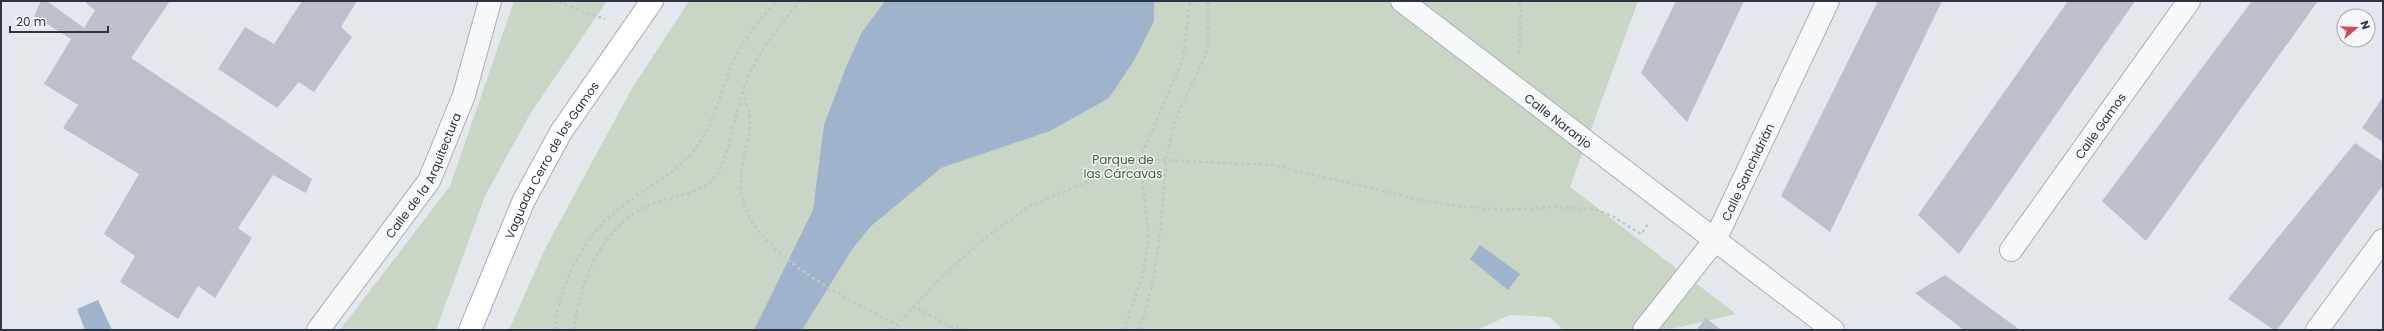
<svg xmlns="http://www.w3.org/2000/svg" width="2384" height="331" viewBox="0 0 2384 331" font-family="Poppins,sans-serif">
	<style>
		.green { fill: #c9d6c5 }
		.water { fill: #9fb4cc }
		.building { fill: #bbc0ca }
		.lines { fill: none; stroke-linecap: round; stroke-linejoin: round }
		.minor-casing { stroke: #a9aeb7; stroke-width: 24 }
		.major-casing { stroke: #a3abb8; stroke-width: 24 }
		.path { stroke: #c2c5cb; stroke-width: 2.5; stroke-dasharray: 3 3; stroke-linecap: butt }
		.minor { stroke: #f7f8fa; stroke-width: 22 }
		.major { stroke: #fff; stroke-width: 22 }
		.labels { text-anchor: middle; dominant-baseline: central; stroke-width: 3; stroke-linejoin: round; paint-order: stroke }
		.street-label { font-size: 12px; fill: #2b3445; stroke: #f4f6f9 }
		.park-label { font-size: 12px; fill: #3f6138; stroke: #f4f6f9 }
	</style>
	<rect width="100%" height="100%" fill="#e4e7ec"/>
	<g class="green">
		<path d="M514,1H607L530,114L485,196L436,330H340L450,186Z"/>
		<path d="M689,1H1638L1570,187L1736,314L1667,330H1563L1550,317L1510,315L1477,330H509L545,249L631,90Z"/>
	</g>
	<g class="water">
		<path d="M885,1H1154V21L1135,59L1109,98L1050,131L941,168L870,227L851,251L802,330H754L813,210L824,125L846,67L862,32Z"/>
		<path d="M1480,245L1520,274L1508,290L1470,259Z"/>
		<path d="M98,300L112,330H85L77,309Z"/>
	</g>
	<g class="building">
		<path d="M41,1H47L84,28L95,10L86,3L87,1H170L131,58L312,179L306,193L273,175L238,228L252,238L215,298L198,286L178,319L120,282L135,256L104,234L139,174L63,128L78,105L44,84L71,39L34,16Z"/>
		<path d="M302,1H357L341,27L352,37L314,92L299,82L277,108L218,69L245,27L274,44Z"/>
		<path d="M1676,1H1744L1687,122L1641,73Z"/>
		<path d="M1878,1H1942L1830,232L1781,196Z"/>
		<path d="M2068,1H2135L1959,254L1918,215Z"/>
		<path d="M2252,1H2318L2146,241L2102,201Z"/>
		<path d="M2383,97V142L2362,128Z"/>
		<path d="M2355,143L2383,162V185L2277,330H2274L2228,299Z"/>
		<path d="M1945,275L2020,330H1964L1915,293Z"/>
		<path d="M1706,318L1721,330H1696Z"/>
	</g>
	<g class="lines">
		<defs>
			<g id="minor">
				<path id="s1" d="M1402,1L1833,330"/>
				<path id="s2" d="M2011,250L2189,1"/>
				<path id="s3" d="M318,330L429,181L464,95L490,1"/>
				<path id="s4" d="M1644,330L1715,240L1828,1"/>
				<path d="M2317,330L2383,240"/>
			</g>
			<g id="major">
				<path id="s5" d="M470,330L524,200L561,132L652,1"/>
			</g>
		</defs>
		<use href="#minor" class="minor-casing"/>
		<use href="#major" class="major-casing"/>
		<g class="path">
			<path d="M553,1L605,19"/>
			<path d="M1519,54L1521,9L1519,1"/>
			<path d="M743,92C745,101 750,113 750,122C749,143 740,164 741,185C741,250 846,297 895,324"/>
			<path d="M913,306L948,325L965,330"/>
			<path d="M948,325V330"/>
			<path d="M556,330C556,295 577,252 600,226C609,215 624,206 635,197C658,180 680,170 697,146C716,121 721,87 734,60C744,39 761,17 777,1"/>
			<path d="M574,330C579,280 604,222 654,203C674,196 697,195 713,179C729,162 735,113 743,90C755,57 778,27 800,1"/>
			<path d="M892,330L943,275L985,238L1030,206L1140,159L1183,59L1190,1"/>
			<path d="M1124,330L1142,277L1149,236L1140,159L1272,165L1430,202L1460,206L1504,210L1553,207L1594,209L1612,216L1641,234L1648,224"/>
			<path d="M1138,330L1146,310L1154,276L1161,225L1166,159L1176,118L1204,59L1208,45V1"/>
		</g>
		<use href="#minor" class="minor"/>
		<use href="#major" class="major"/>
	</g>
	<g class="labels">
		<g class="street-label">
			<text stroke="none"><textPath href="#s1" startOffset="197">Calle Naranjo</textPath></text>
			<text stroke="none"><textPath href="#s2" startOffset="153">Calle Gamos</textPath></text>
			<text stroke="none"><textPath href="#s5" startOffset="189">Vaguada Cerro de los Gamos</textPath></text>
			<text stroke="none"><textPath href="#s4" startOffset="190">Calle Sanchidrián</textPath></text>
			<text stroke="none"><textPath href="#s3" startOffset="188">Calle de la Arquitectura</textPath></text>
		</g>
		<g class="park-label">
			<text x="1123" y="159">Parque de<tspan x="1123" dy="14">las Cárcavas</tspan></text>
		</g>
	</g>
	<rect width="2384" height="331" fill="none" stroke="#2b3445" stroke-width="4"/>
	<g transform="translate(2356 28) rotate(71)"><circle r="19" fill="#f4f6f9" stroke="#a4a8b1"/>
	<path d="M0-3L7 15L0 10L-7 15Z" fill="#d1495b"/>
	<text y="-6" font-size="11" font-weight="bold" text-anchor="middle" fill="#2b3445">N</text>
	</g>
	<path d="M10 26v6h98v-6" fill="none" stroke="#2b3445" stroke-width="2"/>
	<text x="16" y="26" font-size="12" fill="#2b3445" stroke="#f4f6f9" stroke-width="3" paint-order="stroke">20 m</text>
</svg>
